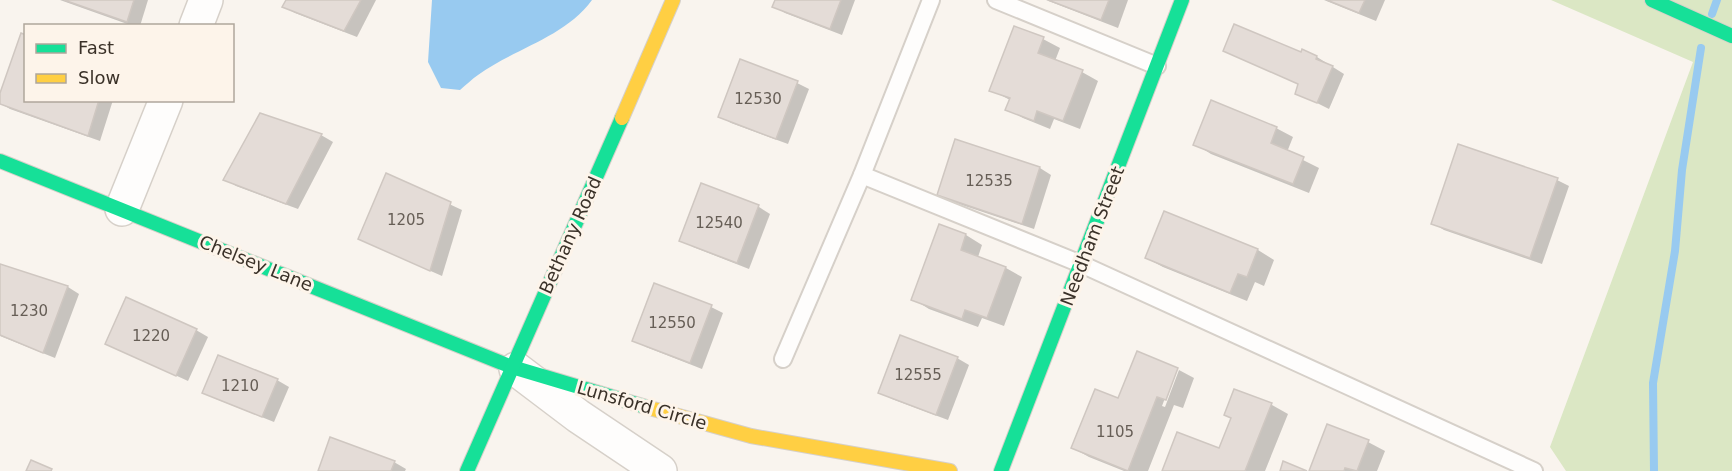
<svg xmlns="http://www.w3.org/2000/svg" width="1732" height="471" viewBox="0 0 1732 471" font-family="'DejaVu Sans',sans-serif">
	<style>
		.green { fill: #dbe7c4 }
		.water { fill: #98caf0 }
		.shadow { fill: #0003 }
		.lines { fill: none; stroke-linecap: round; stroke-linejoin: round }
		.stream { stroke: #98caf0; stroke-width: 8 }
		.building { fill: #e4dcd7; stroke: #cfc7c1; stroke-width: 1.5 }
		.lane-casing { stroke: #d6d0c9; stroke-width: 20 }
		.street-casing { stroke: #d6d0c9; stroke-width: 36 }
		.fast-casing { stroke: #d6d0c9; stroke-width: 16 }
		.slow-casing { stroke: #d6d0c9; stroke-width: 16 }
		.lane { stroke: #fefdfc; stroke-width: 16 }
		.street { stroke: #fefdfc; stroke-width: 33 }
		.fast { stroke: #16e098; stroke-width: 14 }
		.slow { stroke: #ffcf43; stroke-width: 14 }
		.labels { text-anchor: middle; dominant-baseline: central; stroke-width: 6; stroke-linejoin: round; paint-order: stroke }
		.number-label { font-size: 15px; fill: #665e56 }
		.street-label { font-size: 18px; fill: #3a3128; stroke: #fdf4ea }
	</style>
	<rect width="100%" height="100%" fill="#f9f4ee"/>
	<path class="green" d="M1551,0H1732V471H1566L1550,447L1693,62Z"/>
	<path class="water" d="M432,0H592C564,38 515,48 478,75C472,79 466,85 460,90L441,88L428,62Z"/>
	<g class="shadow">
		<path d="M60,0H148L140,26H133Z"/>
		<path d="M287,0H376L357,37L295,13L284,7Z"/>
		<path d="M776,0H855L842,35L785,13L774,6Z"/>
		<path d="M1046,0H1128L1118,28Z"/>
		<path d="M1324,0H1385L1376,21Z"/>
		<path d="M1043,39L1060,48L1055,61L1082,72L1098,81L1080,129L1054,119L1050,129L1023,118L1007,109L1010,100L991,90Z"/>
		<path d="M1225,51L1302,54L1303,51L1317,57L1344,74L1329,109L1297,93L1300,85Z"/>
		<path d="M797,83L809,89L788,144L731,123L720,116Z"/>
		<path d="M0,97L26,100H113L100,141L10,109L0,103Z"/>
		<path d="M1276,128L1293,137L1287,152L1319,168L1309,193L1211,154L1195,144Z"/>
		<path d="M321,135L333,142L298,209L236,186L225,179Z"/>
		<path d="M1040,168L1051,175L1034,229L950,201L939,195Z"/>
		<path d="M387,175L462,210L442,276L372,245Z"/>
		<path d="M1557,180L1569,186L1542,264L1444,230L1433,223Z"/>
		<path d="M702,185L759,207L770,214L749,269L693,247L681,240Z"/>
		<path d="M1165,213L1258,250L1274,260L1264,286L1255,282L1247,301L1163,267L1146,258Z"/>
		<path d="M940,226L966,235L982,245L978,257L1006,268L1022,277L1004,326L982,318L978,327L929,309L913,299Z"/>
		<path d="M0,265L68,287L79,294L55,358L0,336Z"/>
		<path d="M711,307L723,313L702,369L646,347L634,340Z"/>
		<path d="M196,330L208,337L188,381L107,344Z"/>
		<path d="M957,358L969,365L948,420L892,399L880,392Z"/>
		<path d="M1176,369L1162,406L1165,407L1179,370L1194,378L1183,408L1174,405L1148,471H1124L1089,457L1073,448L1119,400Z"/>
		<path d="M277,380L289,387L274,422L216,399L204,392Z"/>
		<path d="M1235,391L1272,405L1288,414L1265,471H1163L1220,450L1233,419Z"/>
		<path d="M1328,426L1368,442L1385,451L1377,471H1310Z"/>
		<path d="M394,462L406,469L405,471H319Z"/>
	</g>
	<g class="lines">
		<g class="stream">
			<path d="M1712,14L1717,0"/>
			<path d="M1654,471L1653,383L1675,251L1682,170L1701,48"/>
		</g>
	</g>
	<g class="building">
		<path d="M64,0H134L127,22Z"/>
		<path d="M286,0H361L344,31L282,7Z"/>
		<path d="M775,0H841L830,29L772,7Z"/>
		<path d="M1048,0H1109L1101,20Z"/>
		<path d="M1327,0H1365L1359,13Z"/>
		<path d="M1234,24L1301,52L1302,49L1317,56L1316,59L1333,66L1317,103L1295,94L1298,84L1223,51Z"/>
		<path d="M1014,26L1044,37L1038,53L1083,70L1063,121L1037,111L1034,121L1005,110L1010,98L989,91Z"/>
		<path d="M21,33L26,35V100H99L88,136L0,104V93Z"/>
		<path d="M740,59L798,81L776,139L718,117Z"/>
		<path d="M1211,100L1277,127L1271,143L1304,157L1293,184L1193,145Z"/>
		<path d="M260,113L322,134L286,204L223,180Z"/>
		<path d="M955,139L1040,167L1022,224L937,195Z"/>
		<path d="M1458,144L1558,178L1530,258L1431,224Z"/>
		<path d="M386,173L451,202L430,271L358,239Z"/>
		<path d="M701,183L759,205L737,263L679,241Z"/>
		<path d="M1164,211L1258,249L1247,277L1238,274L1230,293L1145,258Z"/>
		<path d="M939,224L966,234L961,250L1006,267L987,318L965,310L962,319L911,300Z"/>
		<path d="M0,264L68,286L43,353L0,335Z"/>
		<path d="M654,283L712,305L690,363L632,341Z"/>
		<path d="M126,297L197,329L176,376L105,344Z"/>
		<path d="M900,335L958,357L936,415L878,393Z"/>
		<path d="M1137,351L1178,368L1166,400L1157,397L1128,471L1071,448L1095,389L1118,398Z"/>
		<path d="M218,355L278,379L262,417L202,393Z"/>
		<path d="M1234,389L1272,403L1245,471H1162L1177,432L1219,448L1231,418L1224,415Z"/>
		<path d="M1327,424L1369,440L1357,471L1345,468L1344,471H1309Z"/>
		<path d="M330,437L395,461L391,471H318Z"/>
		<path d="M31,460L52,469L51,471H26Z"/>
		<path d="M1283,461L1307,471H1280Z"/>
	</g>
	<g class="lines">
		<defs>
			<g id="lane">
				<path d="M996,0L1157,66"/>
				<path d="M862,175L1081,264L1534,471"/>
				<path d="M783,359L862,175L931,0"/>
			</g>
			<g id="street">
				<path d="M196,26L206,0"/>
				<path d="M122,209L166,100"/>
				<path d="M516,369L578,416L660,471"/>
			</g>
			<g id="fast">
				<path d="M1652,0L1732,36"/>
				<path d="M0,161L512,367L646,407"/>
				<path d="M467,471L622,118"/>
				<path d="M1001,471L1182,0"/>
			</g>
			<g id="slow">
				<path d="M622,118L673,0"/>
				<path d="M646,407L751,436L950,471"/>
			</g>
		</defs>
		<use href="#lane" class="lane-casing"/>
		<use href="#street" class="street-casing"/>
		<use href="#fast" class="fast-casing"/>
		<use href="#slow" class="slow-casing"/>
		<use href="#lane" class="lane"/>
		<use href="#street" class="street"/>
		<use href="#fast" class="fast"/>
		<use href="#slow" class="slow"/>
	</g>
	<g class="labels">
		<g class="number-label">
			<text x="758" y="99">12530</text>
			<text x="989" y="181">12535</text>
			<text x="406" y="220">1205</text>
			<text x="719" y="223">12540</text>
			<text x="29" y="311">1230</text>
			<text x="672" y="323">12550</text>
			<text x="151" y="336">1220</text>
			<text x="918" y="375">12555</text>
			<text x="240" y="386">1210</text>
			<text x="1115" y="432">1105</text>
		</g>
		<g class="street-label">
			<text transform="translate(570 235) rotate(-66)">Bethany Road</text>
			<text transform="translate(1092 236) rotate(-69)">Needham Street</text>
			<text transform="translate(256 263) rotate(22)">Chelsey Lane</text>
			<text transform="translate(642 405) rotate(16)">Lunsford Circle</text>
		</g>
	</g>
	<rect x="24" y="24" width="210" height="78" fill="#fdf4ea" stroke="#afa69c" stroke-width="1.5"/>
	<rect x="36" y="44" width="30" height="9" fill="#16e098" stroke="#afa69c" stroke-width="1.5"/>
	<text x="78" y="54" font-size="18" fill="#3a3128">Fast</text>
	<rect x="36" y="74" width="30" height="9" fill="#ffcf43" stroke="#afa69c" stroke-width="1.5"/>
	<text x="78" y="84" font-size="18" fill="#3a3128">Slow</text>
</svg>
